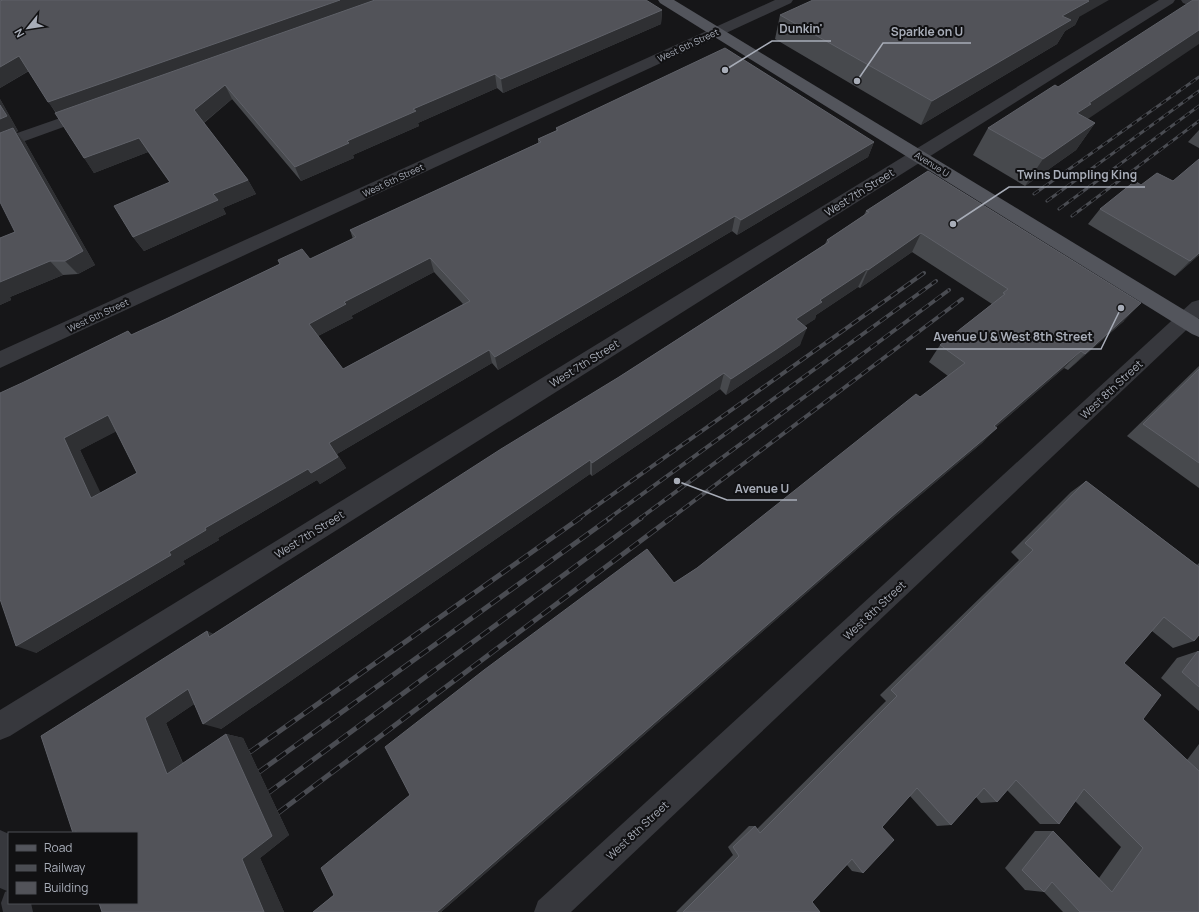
<svg xmlns="http://www.w3.org/2000/svg" width="1199" height="912" viewBox="0 0 1199 912" font-family="Manrope,sans-serif">
	<style>
		.lines { fill: none; stroke-linecap: round; stroke-linejoin: round }
		.minor { fill: #37383d; fill-rule: evenodd }
		.major { fill: #53555c; fill-rule: evenodd }
		.rail-far2-casing { stroke: #4a4c52; stroke-width: 3 }
		.rail-far1-casing { stroke: #4a4c52; stroke-width: 4 }
		.rail-casing { stroke: #4a4c52; stroke-width: 5 }
		.rail-far2 { stroke: #111113; stroke-width: 2; stroke-dasharray: 6; stroke-linecap: butt }
		.rail-far1 { stroke: #111113; stroke-width: 2.5; stroke-dasharray: 8; stroke-linecap: butt }
		.rail { stroke: #111113; stroke-width: 3.5; stroke-dasharray: 11; stroke-linecap: butt }
		.wall { fill: #47494d; fill-rule: evenodd }
		.shaded-wall { fill: #2f3033 }
		.building { fill: #525359; stroke: #5f6168; fill-rule: evenodd }
		.labels { text-anchor: middle; dominant-baseline: central; stroke-width: 4; stroke-linejoin: round; paint-order: stroke }
		.far-street-label { font-size: 9px; fill: #a8adb8; stroke: #111113 }
		.street-label { font-size: 11px; fill: #a8adb8; stroke: #111113 }
		.leader { fill: none; stroke: #a8adb8; stroke-width: 1.5 }
		.callout-dot { fill: #a8adb8; stroke: #111113; stroke-width: 1.5 }
		.callout-label { font-size: 12px; text-anchor: middle; font-weight: bold; fill: #a8adb8; stroke: #111113; stroke-width: 4; stroke-linejoin: round; paint-order: stroke }
	</style>
	<rect width="100%" height="100%" fill="#161618"/>
	<g class="lines">
		<g class="minor">
			<path d="M775,0H793L791,3L0,368V351Z"/>
			<path d="M1159,0H1175L1173,3L10,736L0,740V710Z"/>
			<path d="M1181,0H1199V9L1183,3Z"/>
			<path d="M89,108L94,110L97,113L94,116L0,150V139Z"/>
			<path d="M1199,300V318L571,912H534L538,901L1192,302Z"/>
			<path d="M0,830L9,834V903H31L33,912H3L1,903L5,892L7,891L0,888Z"/>
		</g>
		<path class="major" d="M658,0H674L1199,319V337L1192,334L660,3Z"/>
		<defs>
			<g id="rail-far2">
				<path d="M1034,194L1199,77"/>
				<path d="M1047,201L1199,91"/>
				<path d="M1059,209L1199,106"/>
				<path d="M1072,216L1199,121"/>
			</g>
			<g id="rail-far1">
				<path d="M578,519L924,273"/>
				<path d="M608,519L936,281"/>
				<path d="M639,519L949,290"/>
				<path d="M670,519L962,299"/>
			</g>
			<g id="rail">
				<path d="M250,752L580,518"/>
				<path d="M259,772L610,518"/>
				<path d="M268,793L641,518"/>
				<path d="M278,813L671,518"/>
			</g>
		</defs>
		<use href="#rail-far2" class="rail-far2-casing"/>
		<use href="#rail-far1" class="rail-far1-casing"/>
		<use href="#rail" class="rail-casing"/>
		<use href="#rail-far2" class="rail-far2"/>
		<use href="#rail-far1" class="rail-far1"/>
		<use href="#rail" class="rail"/>
	</g>
	<g class="wall">
		<path d="M0,0L662,10L661,24L503,93L497,88L418,123L419,126L353,155L354,158L301,181L232,99L204,123L248,180L256,194L223,208L226,214L144,251L133,237L170,183L148,152L94,173L29,71L0,88Z"/>
		<path d="M780,15L1079,17L1075,25L1065,31L1057,44L921,125L775,39Z"/>
		<path d="M0,99L18,131L16,132L25,142L95,265L78,274L63,275L10,297L11,300L0,305V238L15,232Z"/>
		<path d="M1088,119L1095,123L1076,150L1025,186L973,155L988,128Z"/>
		<path d="M556,128L874,142L868,157L737,235L732,231L498,370L492,363L337,454L346,468L320,484L317,480L218,538L219,540L183,561L185,564L36,653L24,382L128,331L132,335L168,318L280,264L278,260L310,259L353,239L350,230L538,143V139L556,131ZM434,272L463,304L343,369L318,336L353,318L351,316ZM116,431L137,473L100,493L80,450Z"/>
		<path d="M1199,130V148L1188,142Z"/>
		<path d="M928,171L1124,321L1068,370L1064,368L996,427L982,443L886,524L441,912H313L334,895L674,583L697,568L948,376L929,362L940,345L992,304L912,252L860,288L858,287L816,315L815,319L804,326L800,345L769,366L726,395L720,389L592,476L590,474L221,729L194,704L166,723L183,763L226,734L243,738L289,835L260,858L284,912H102L76,833L207,631L213,634L619,377L825,244L827,240L864,215L866,211Z"/>
		<path d="M1173,181L1199,255L1175,276L1088,224L1100,209L1141,185Z"/>
		<path d="M1199,366V488L1127,436Z"/>
		<path d="M1086,481L1197,565L1199,563V635L1194,641L1173,648L1152,631L1124,663L1143,719L1187,760L1199,744V912H1063L1044,892L1025,890L1005,868L1035,831H1053L1099,878L1121,847L1075,801L1059,824H1040L1007,790L997,802L981,803L976,797L951,825L937,826L910,796L882,827L863,873L852,871L847,865L812,902L820,912H676L733,855L728,847L749,826H755L757,829L886,701L880,695L1019,560L1011,552L1071,492Z"/>
		<path d="M1198,651L1199,652V711L1161,678L1177,658Z"/>
	</g>
	<g class="shaded-wall">
		<path d="M340,0H385L59,116L48,102Z"/>
		<path d="M1083,0H1109L1079,17L1075,25L1065,31L1057,44L921,125L932,101L1062,16Z"/>
		<path d="M662,10L661,24L503,93L501,79Z"/>
		<path d="M1199,30V44L1076,127L1077,113L1089,103Z"/>
		<path d="M19,56L30,70L0,88V67Z"/>
		<path d="M495,74L497,88L418,123L419,126L353,155L354,158L301,181L295,167L413,109Z"/>
		<path d="M225,85L232,99L202,124L194,110Z"/>
		<path d="M0,99L18,131L16,132L25,142L95,265L78,274L65,261L0,138Z"/>
		<path d="M1095,123L1076,150L1025,186L1043,159Z"/>
		<path d="M139,138L148,152L94,173L84,158Z"/>
		<path d="M874,142L868,157L737,235L741,220Z"/>
		<path d="M248,180L256,194L223,208L226,214L144,251L133,237L213,194Z"/>
		<path d="M735,216L732,231L498,370L495,357Z"/>
		<path d="M921,233L912,252L860,288L868,270Z"/>
		<path d="M1199,253V255L1175,276L1190,261Z"/>
		<path d="M430,258L434,272L351,316L353,318L316,337L309,324L344,302Z"/>
		<path d="M50,261L63,275L10,297L11,300L0,305V282Z"/>
		<path d="M867,269L858,287L816,315L815,319L790,336L796,319L820,300Z"/>
		<path d="M1141,303L1124,321L1068,370L1085,354Z"/>
		<path d="M807,328L800,345L726,395L731,379Z"/>
		<path d="M489,350L492,363L337,454L346,468L320,484L317,480L218,538L219,540L183,561L185,564L36,653L16,646L169,552L205,528L329,443Z"/>
		<path d="M1081,351L1064,368L980,441L994,426Z"/>
		<path d="M724,373L720,389L592,476V463Z"/>
		<path d="M108,415L123,428L80,450L108,508L91,498L64,438Z"/>
		<path d="M997,428L982,443L886,524L441,912H437L898,511Z"/>
		<path d="M590,460V474L221,729L203,724Z"/>
		<path d="M207,631L224,640L209,637Z"/>
		<path d="M188,689L206,696L166,723L188,776L167,774L145,718Z"/>
		<path d="M226,734L243,738L289,835L260,858L284,912H264L242,859Z"/>
	</g>
	<g class="building">
		<path d="M3,0H340L48,102L19,56L0,67V1Z"/>
		<path d="M375,0H646L662,10L501,79L495,74L413,109L416,111L347,141L349,143L295,167L225,85L194,110L248,180L213,194L218,200L133,237L114,206L170,182L139,138L84,158L55,113Z"/>
		<path d="M813,0H1087L1089,1L1062,16L1071,20L932,101L780,15Z"/>
		<path d="M1193,0H1199V30L1089,103L1091,104L1077,113L1095,123L1043,159L988,128L1055,85L1058,87Z"/>
		<path d="M725,48L874,142L741,220L735,216L495,357L489,350L329,443L338,457L311,473L308,469L205,528L206,530L169,552L171,555L16,646L0,599V393L24,382L128,331L131,335L168,318L280,264L278,260L302,249L310,259L356,237L350,230L541,142L538,139L558,130L556,128ZM430,258L470,301L343,369L309,324L346,304L344,302ZM108,415L137,473L91,498L64,438Z"/>
		<path d="M0,105L7,116L0,119Z"/>
		<path d="M13,128L83,251L65,261H50L0,282V238L15,232L0,202V133Z"/>
		<path d="M1199,159V253L1190,261L1100,209L1135,181L1141,185L1157,173L1173,181Z"/>
		<path d="M928,171L1141,303L1085,354L1081,351L994,426L997,428L898,511L437,912H313L334,895L321,868L410,795L385,747L484,670L647,549L674,583L697,568L916,394L920,397L965,363L940,345L1005,294L1003,293L1008,289L921,233L868,270L867,269L820,300L822,302L796,319L807,328L775,350L731,379L724,373L592,463L590,460L203,724L188,689L145,718L167,774L226,734L272,836L242,859L264,912H102L99,903H137V833H76V831L73,833L41,736L207,631L209,637L501,449L619,377L829,242L827,240L869,212L866,211Z"/>
		<path d="M1199,369V463L1143,424Z"/>
		<path d="M1086,481L1199,567V635L1194,641L1164,617L1124,663L1161,695L1143,719L1199,771V912H1080L1052,882L1044,892L1022,870L1053,831L1112,892L1143,848L1084,789L1059,824L1016,780L997,802L984,788L951,825L917,788L882,827L894,840L863,873L852,859L812,902L820,912H683L739,856L733,847L755,826L760,833L897,696L891,690L1033,550L1025,543Z"/>
		<path d="M1198,651L1199,652V687L1182,672Z"/>
	</g>
	<g class="labels">
		<g class="far-street-label">
			<text transform="translate(688 45) rotate(-25)">West 6th Street</text>
			<text transform="translate(932 164) rotate(32)">Avenue U</text>
			<text transform="translate(393 180) rotate(-25)">West 6th Street</text>
			<text transform="translate(98 315) rotate(-25)">West 6th Street</text>
		</g>
		<g class="street-label">
			<text transform="translate(859 192) rotate(-32)">West 7th Street</text>
			<text transform="translate(584 363) rotate(-32)">West 7th Street</text>
			<text transform="translate(1111 389) rotate(-43)">West 8th Street</text>
			<text transform="translate(309 534) rotate(-32)">West 7th Street</text>
			<text transform="translate(874 610) rotate(-43)">West 8th Street</text>
			<text transform="translate(637 830) rotate(-43)">West 8th Street</text>
		</g>
	</g>
	<path class="leader" d="M725 70L772 41H831M857 81L883 43H971M953 224L1009 187H1145M1121 308L1101 349H926M677 481L727 500H797"/>
	<g class="callout-dot">
		<circle cx="725" cy="70" r="4"/>
		<circle cx="857" cy="81" r="4"/>
		<circle cx="953" cy="224" r="4"/>
		<circle cx="1121" cy="308" r="4"/>
		<circle cx="677" cy="481" r="4"/>
	</g>
	<g class="callout-label">
		<text x="801" y="33">Dunkin'</text>
		<text x="927" y="36">Sparkle on U</text>
		<text x="1077" y="179">Twins Dumpling King</text>
		<text x="1013" y="341">Avenue U &amp; West 8th Street</text>
		<text x="762" y="493">Avenue U</text>
	</g>
	<rect x="8" y="832" width="130" height="72" fill="#111113" stroke="#4d4f55"/>
	<rect x="16" y="845" width="20" height="6" fill="#53555c" stroke="#4d4f55"/>
	<text x="44" y="852" font-size="12" fill="#a8adb8">Road</text>
	<rect x="16" y="865" width="20" height="6" fill="#4a4c52" stroke="#4d4f55"/>
	<text x="44" y="872" font-size="12" fill="#a8adb8">Railway</text>
	<rect x="16" y="882" width="20" height="12" fill="#525359" stroke="#4d4f55"/>
	<text x="44" y="892" font-size="12" fill="#a8adb8">Building</text>
	<g transform="translate(28 28) rotate(240)" stroke="#111113" stroke-width="3" paint-order="stroke">
	<path d="M0-3L7 15L0 10L-7 15Z" fill="#a8adb8"/>
	<text y="-6" font-size="11" font-weight="bold" text-anchor="middle" fill="#a8adb8">N</text>
	</g>
</svg>
